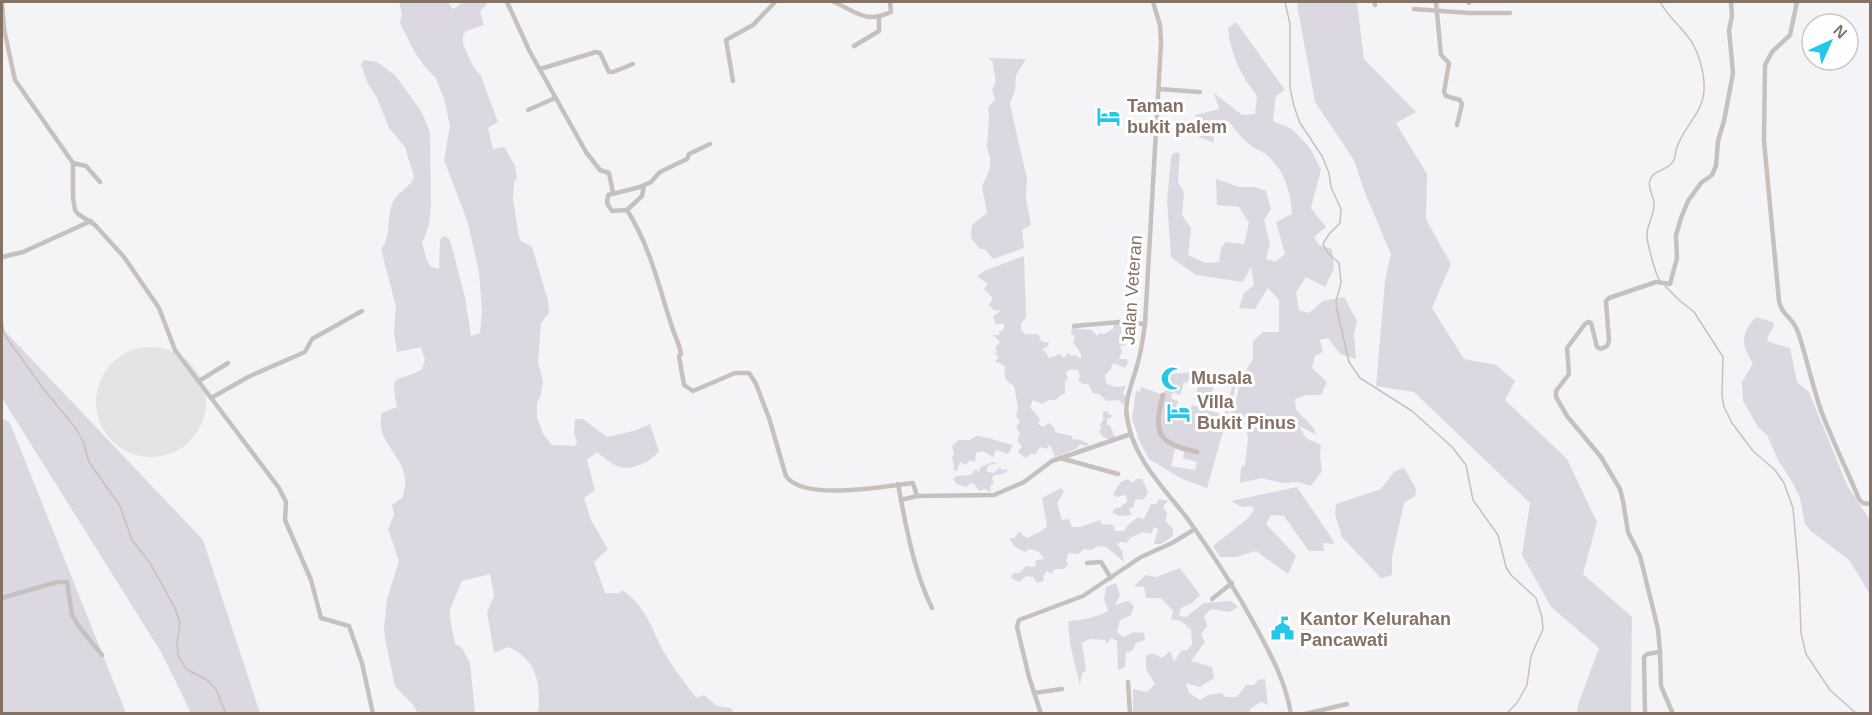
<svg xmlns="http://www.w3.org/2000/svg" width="1872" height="715" viewBox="0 0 1872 715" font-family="Helvetica,sans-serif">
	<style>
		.built { fill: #e5e4e5 }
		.green { fill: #dcd8e1; fill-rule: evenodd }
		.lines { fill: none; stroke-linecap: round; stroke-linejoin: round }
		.stream { stroke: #cbbfbc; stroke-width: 1.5 }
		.canal { stroke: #cbbfbc; stroke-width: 5 }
		.street { stroke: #c7c1be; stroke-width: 4.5 }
		.labels { text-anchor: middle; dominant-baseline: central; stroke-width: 6; stroke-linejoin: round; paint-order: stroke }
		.poi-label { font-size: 18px; font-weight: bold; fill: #867265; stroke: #fff; text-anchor: start }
		.street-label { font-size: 18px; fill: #867265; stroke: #fff }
	</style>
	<rect width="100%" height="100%" fill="#f4f4f7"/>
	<circle class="built" cx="151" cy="402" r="55"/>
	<g class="green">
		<path d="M399,2H448L453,9L464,2H488L480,12L484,25L466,31L463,35V44L473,66L481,76L498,122L488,128L493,149L504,147L515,166L517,178L514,182L513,199L519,237L521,241L532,247L548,300L549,313L541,323L538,363L543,380L541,395L537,403V417L543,434L552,445L575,446L577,442L574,433L575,419H583L607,437L637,430L650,424L659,451C651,462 630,472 617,466C610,463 603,457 597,452L587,460L595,490L584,498L591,520L608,549L594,562L605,593H619L622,590C646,606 651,628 664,652C673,668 685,683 696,698L704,695L717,706L731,708L734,713H538C541,685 538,660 508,647L494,653L487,612L494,596L490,574L462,581L450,609V618L455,644L462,648L470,663L475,713H418L413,705L395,686L385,638L384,628L387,599L399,561L388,529L394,515L392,505L403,497C404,491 406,484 405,478C402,454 374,439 382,413L397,407C389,369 398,384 422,369L425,360L421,347L397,352L394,333L396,307L381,249C392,236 386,217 393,202C397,192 411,187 414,177L405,147L389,128L377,98L367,82L361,64L364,60L377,62L395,75L421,111L430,132L431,206L429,225L422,243L427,260L431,267L439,269L440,240L443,236L447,237L450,240L465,297L471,336L480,333L482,310L479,273L468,223L444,160L450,126L444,98L435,77L425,67L414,51L400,23L402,14Z"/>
		<path d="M1299,2H1357L1364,59L1416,112L1396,123L1427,174L1426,219L1451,264L1432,308L1464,359L1496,365L1515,381L1505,400L1567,459L1597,522L1583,574L1632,617L1631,713H1577L1578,705L1599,648L1551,607L1522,555L1530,503L1414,392L1376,386L1385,281L1391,254L1365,193L1354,160L1315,102L1297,5Z"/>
		<path d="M1236,22L1285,90L1276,96L1273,121L1292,129L1310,148L1321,169L1311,208L1326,227L1314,237L1319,245L1332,249L1334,268L1325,287L1306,277L1296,292L1299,310L1309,313L1323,301L1344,297L1357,321L1354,335L1356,359L1340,354L1328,338L1320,340L1323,352L1315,356L1312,368L1327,382L1321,395H1307L1295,399L1296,410L1312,426L1317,435L1299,426L1306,438L1321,445L1320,456L1322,471L1311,486L1298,482L1282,483L1262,478L1240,483L1241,467L1245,465L1248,438L1245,423L1237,422L1230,413L1235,407L1240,380L1253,359V341L1263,332H1279V300L1268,288L1255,309L1239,308L1244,293L1254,285L1251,267L1243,282L1196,275L1171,257L1167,201L1171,159L1172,154L1176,152L1180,154L1178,182L1184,192L1182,215L1191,228L1188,255L1205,263L1219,262L1221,248L1226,242L1244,244L1249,223L1239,207L1217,205L1216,179L1239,187H1255L1266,191L1271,209L1264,220L1270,244L1266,259L1275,262L1285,254L1276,222L1292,214C1291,192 1284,169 1267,155C1262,151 1255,149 1250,145C1242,139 1235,129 1228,121L1213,130L1214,143L1195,135L1198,124L1195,115L1219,109L1214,93L1242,115L1255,114L1257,96C1241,76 1230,53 1228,28Z"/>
		<path d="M988,58L1026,59L1016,75L1015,90L1010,104L1027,179L1026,199L1031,225L1022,230L1024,248L993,259L985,249H980L971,238L972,225L987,213L982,187L990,168V158L987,148L989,117L988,107L995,100L992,90C999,80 993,74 993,62Z"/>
		<path d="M1024,256L1026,318L1021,323V329L1025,334H1038L1041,341L1049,343V345L1042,350L1046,352L1049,358L1060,354L1064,358L1068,353L1071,356L1075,355L1081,359V354L1073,342L1075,337L1071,333L1072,328L1092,330L1097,336L1100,333L1104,334L1113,329L1114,324H1118L1121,326V332L1126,345L1120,346L1122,351L1119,359H1127L1128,363L1125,368L1113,363L1111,369L1105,375L1106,383L1115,387L1126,386L1123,393L1126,397L1123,405L1119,400L1107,401L1099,394L1093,393L1088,384H1083L1078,380L1080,376L1078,370L1071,369L1066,372L1068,379L1065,382V394L1061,395L1055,400H1049L1042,404L1033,400L1030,407L1040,419L1038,424L1043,427L1049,423L1054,427L1055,432L1072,436V439L1081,440L1089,444L1086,446L1080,444L1076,449L1055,457L1050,444L1047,449L1040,447L1035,455L1031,454L1025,458L1018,452L1022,446L1017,441L1020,434L1016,427L1020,422L1016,416L1018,408L1014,386C1006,381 1003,376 1005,366L995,361L999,357L995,354L997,352L995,348L1000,342L993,335H1000L999,330L1002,331L1005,326L1002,323L996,325L993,316L1001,311L994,310L989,305L993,298L984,289L988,284L977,276L986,270Z"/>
		<path d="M1756,317L1773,322L1774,326L1767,338L1769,342L1790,348L1797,382L1809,392L1847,485L1870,520V594L1849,560L1811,531L1805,524L1800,498L1793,483L1778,460L1767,435L1758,427L1743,401L1742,382L1753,363C1740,344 1741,334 1756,317Z"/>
		<path d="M2,328L203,540L260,713H191L161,652L2,398Z"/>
		<path d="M1194,372L1193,378L1211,381L1213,376L1232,380L1231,385L1236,386L1207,488L1182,479L1149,459L1140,442L1132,419L1136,391L1140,392L1141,387L1164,395L1170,374ZM1189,379L1197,382L1195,386L1198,387L1194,399L1203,400L1207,404L1208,402L1213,403V400L1210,399L1215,383L1232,388L1229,398L1226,397L1224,403L1219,402L1218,405L1226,408L1224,415L1192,405L1188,418H1185L1184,421L1176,419L1177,415L1174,413L1178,401L1171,398L1173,392L1180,395L1184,382L1187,383ZM1175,449L1184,452L1183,458L1197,462L1195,470L1171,466Z"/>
		<path d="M1107,411L1108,414L1113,416L1107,419V425H1110L1115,437L1111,441L1102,436L1099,431L1101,429L1100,424L1103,421V412Z"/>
		<path d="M2,418L10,423L126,713H2Z"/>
		<path d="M976,436C990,437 999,442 1013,445L1008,454L996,450L993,457L983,451L976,453L975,462L970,460L966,465L960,462L957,471L953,470L954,466L952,458L954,453L952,446L959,440H970Z"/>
		<path d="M993,462L997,464L989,465L986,471L994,473L1000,467L1001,470L1009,469L1005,473L993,476L992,479L994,484L990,485L991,492L985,489L979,491L975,485L971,483L966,487L957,484L953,479L957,476L971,475L976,469L978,472L981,467Z"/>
		<path d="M1404,468L1416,489L1415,496L1404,503L1392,557V575L1381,578L1342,537L1335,514L1336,504L1381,489L1394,472Z"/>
		<path d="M1128,479L1133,483L1136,479H1142L1148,492L1144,499L1135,500L1134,506L1129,509L1132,515L1119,516L1112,512L1116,508L1122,507V505L1127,502V497L1124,495L1116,497L1113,494L1121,482Z"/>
		<path d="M1297,487L1333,540L1334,544L1323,543L1324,551H1309L1284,516L1271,515L1266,524L1296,556L1288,574L1256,551L1236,557H1220L1213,546L1247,519L1254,510L1251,506L1242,507L1231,501Z"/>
		<path d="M1061,488L1064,492L1057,503L1062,520L1069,519L1072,527H1080L1101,520V524L1113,525L1115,531H1124L1128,525L1138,517L1144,519L1151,504H1156L1159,499L1168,501L1163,507L1167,513L1166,521L1173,529V536L1161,544H1154L1158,529L1154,527L1151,534L1143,532L1130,538L1127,543L1121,542L1117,544L1122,551L1124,562L1106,547L1098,546L1091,550L1084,549L1078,554L1069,553L1066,560L1068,565L1064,569H1055L1051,574L1047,571L1043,577L1044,581L1037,583L1033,577L1026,576L1019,582L1011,578L1013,573H1020L1026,566L1035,567L1036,560L1044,559L1039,552L1030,549L1025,552L1015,547L1009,538H1014L1020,531L1023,536L1028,538C1035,533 1042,533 1047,526L1042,498Z"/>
		<path d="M1180,568L1200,595L1192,603L1181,608L1179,616L1186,617L1204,603L1231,601L1238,607L1230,612L1211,609L1204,616L1207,626L1201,634L1205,642L1191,661L1212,667L1214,678L1200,687L1186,683L1189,693L1200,700L1208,695L1222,693L1225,697H1237L1246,685H1254L1258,680L1265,679L1268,705L1261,702L1250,709V713H1133V689L1147,692L1155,684L1146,669V656L1152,653L1162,658L1170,651L1174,661L1182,650H1187L1192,645L1191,630L1181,621L1171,619L1173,611L1161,598H1146L1144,587L1134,586L1146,575L1156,577Z"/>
		<path d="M1116,583L1120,595L1115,605L1128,601L1134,606L1131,615L1120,620L1117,632L1123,637L1134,632L1144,633L1145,640L1136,643L1132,651L1126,652L1125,667L1118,670L1117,641L1111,638L1107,644L1105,640L1090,639L1082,643L1086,670L1082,674L1080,685L1070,644L1068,621C1081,621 1097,617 1108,611L1104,599L1106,587Z"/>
	</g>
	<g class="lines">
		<g class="stream">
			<path d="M1285,2L1290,24V88L1294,106L1300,123L1322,156L1329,173L1331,187L1341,209L1340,223L1329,234L1323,244L1328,253L1339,263L1341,283L1336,301L1337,310L1349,362L1360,378L1412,411L1452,447L1466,465L1473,500L1498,535L1506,567L1511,575L1536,598L1542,617L1543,629L1531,656L1527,685L1517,703L1506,714"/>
			<path d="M1660,281C1656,276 1646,240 1647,233C1648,223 1655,213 1654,202C1653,195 1647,187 1650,180C1654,169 1669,171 1674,160C1676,157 1675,151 1677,147C1684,126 1703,113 1704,90C1705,75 1699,53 1691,41C1682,27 1668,17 1660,2"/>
			<path d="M1665,286L1679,300L1694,312L1723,357L1722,395L1724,407L1732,423L1753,451L1775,470L1784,483L1793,508L1799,576L1801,633L1806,654L1830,690L1857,714"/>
			<path d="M2,318L4,334L42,387L77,430L84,444L89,462L120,506L132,540L150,563L175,608L180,623L177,642L178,655L186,669L207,680L216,689L226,714"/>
		</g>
		<path class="canal" d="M1163,395C1153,435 1157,442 1197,452"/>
		<g class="street">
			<path d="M2,2L4,29L15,80L73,163V198L75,210L78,214L95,225L124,257L159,308L175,350L279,488L286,502L285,520L311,580L321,618L349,626L362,663L373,714"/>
			<path d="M507,2L530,52L586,152L600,170L609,173L613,193"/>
			<path d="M834,2C857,12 865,24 891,12L890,2"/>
			<path d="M1153,2L1160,25L1161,43L1145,324C1143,339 1141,354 1136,369C1132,384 1124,401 1127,417C1132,457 1163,487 1187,518C1213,554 1236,590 1257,629C1272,657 1286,683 1291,714"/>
			<path d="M1374,2L1375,5"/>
			<path d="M1436,2L1441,55L1449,63L1444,92L1446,96L1460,100L1462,104L1457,125"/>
			<path d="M1797,2L1790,35L1772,52L1765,65L1764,141L1779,301C1782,316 1792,316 1798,332C1807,358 1812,386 1822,413C1833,442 1847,470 1859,499L1863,503L1870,504"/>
			<path d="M1469,3V2"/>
			<path d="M1414,9L1469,13H1510"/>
			<path d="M854,46L879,31V16"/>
			<path d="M540,69L596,52L600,53L609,72H613L633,64"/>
			<path d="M733,81L726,40L753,25L775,2"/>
			<path d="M1159,89L1200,92"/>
			<path d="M528,110L555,98"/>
			<path d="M710,144L689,154L687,159L660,172L651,182L640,187L608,195L607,203L612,211L627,210C650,246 659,287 672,327C675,337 680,344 681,354L679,356L684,385L693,391L735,373H749L756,384L769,418L786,476C804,502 885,486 913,483L917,496L994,495L1024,482L1052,461L1131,434"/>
			<path d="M73,163L86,166L100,182"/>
			<path d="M627,210L642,196L644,185"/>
			<path d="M2,257L23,252L91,221"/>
			<path d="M1074,326L1120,322L1145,324"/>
			<path d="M199,381L228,363"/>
			<path d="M211,398L250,376L305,352L312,339L362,311"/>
			<path d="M1060,458L1118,474"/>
			<path d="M898,484C906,526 913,569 932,608"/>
			<path d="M901,500L917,496"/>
			<path d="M1087,563L1101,562L1111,578"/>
			<path d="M2,598L57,582H67L72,615L80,628L102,655"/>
			<path d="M1212,599L1232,583"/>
			<path d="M1660,652L1661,686L1673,714"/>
			<path d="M1128,682L1130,714"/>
			<path d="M1034,693L1062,689"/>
			<path d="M1041,714L1029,677L1017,627L1019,620L1083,596L1141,557L1172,543L1195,529"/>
			<path d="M1305,714L1347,704"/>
			<path d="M1645,714L1644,657L1647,654L1660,652L1658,629L1640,556L1628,532L1623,501L1620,489L1601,457L1567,416L1556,397V391L1569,374L1567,348L1585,324L1588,322L1591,323L1597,347L1601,349L1607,346L1609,341L1606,301L1609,298L1656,282L1670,284L1677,258L1676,235L1681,218L1688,201L1701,183L1712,175L1716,166L1718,141L1724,121L1733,73L1729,30L1732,16L1731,2"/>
		</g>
	</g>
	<defs>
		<symbol id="hotel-bare" viewBox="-9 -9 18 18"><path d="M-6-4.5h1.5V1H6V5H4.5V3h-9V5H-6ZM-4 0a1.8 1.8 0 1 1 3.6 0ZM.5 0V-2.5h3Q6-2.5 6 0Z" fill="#23c8e8" stroke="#fff" stroke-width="2.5" paint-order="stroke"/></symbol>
		<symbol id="mosque-bare" viewBox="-9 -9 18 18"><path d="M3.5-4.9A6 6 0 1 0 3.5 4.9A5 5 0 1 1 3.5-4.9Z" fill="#23c8e8" stroke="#fff" stroke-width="2.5" paint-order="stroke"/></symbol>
		<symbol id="civic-bare" viewBox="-9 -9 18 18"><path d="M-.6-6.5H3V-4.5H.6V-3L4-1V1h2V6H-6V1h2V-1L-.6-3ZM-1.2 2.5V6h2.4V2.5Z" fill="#23c8e8" stroke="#fff" stroke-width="2.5" paint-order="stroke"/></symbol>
	</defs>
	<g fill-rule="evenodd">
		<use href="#hotel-bare" x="1092" y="100" width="33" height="33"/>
		<use href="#mosque-bare" x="1156" y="362" width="33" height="33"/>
		<use href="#hotel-bare" x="1162" y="396" width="33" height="33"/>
		<use href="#civic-bare" x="1266" y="612" width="33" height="33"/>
	</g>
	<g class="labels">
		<g class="poi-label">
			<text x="1127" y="106">Taman<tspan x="1127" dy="21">bukit palem</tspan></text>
			<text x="1191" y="378">Musala</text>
			<text x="1197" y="402">Villa<tspan x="1197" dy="21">Bukit Pinus</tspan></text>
			<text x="1300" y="619">Kantor Kelurahan<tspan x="1300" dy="21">Pancawati</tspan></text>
		</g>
		<g class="street-label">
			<text transform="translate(1132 290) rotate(-86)">Jalan Veteran</text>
		</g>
	</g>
	<rect width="1872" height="715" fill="none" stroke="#867265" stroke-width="6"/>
	<g transform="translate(1830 42) rotate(45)"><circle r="28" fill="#ffffff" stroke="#cfc7c1" stroke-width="1.5"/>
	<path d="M0-4.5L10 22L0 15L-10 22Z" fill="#23c8e8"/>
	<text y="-9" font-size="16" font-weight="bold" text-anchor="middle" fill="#867265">N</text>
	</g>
</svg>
